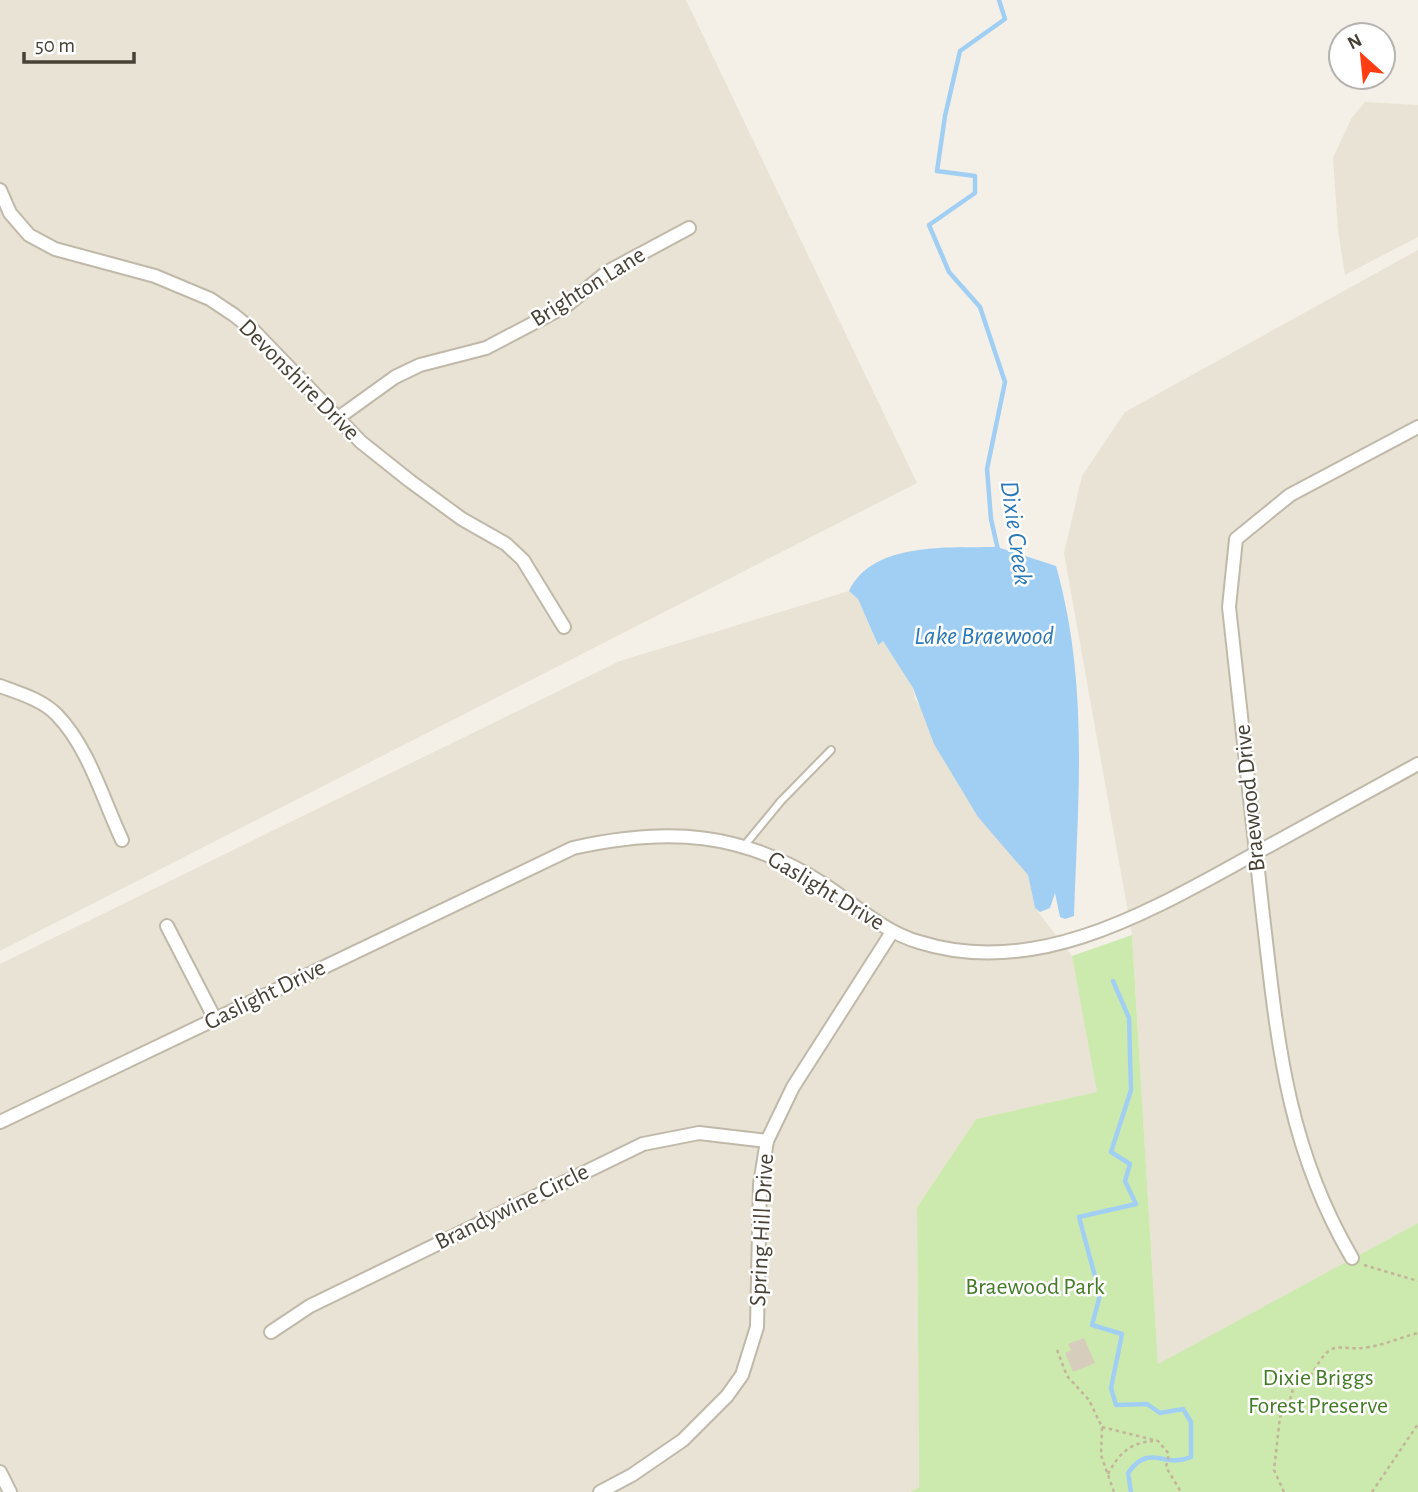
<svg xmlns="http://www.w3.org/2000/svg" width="1418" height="1492" viewBox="0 0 1418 1492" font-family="'Alegreya Sans',sans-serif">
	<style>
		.residential { fill: #e8e3d5 }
		.green { fill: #cdeaae }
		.water { fill: #a1cff3 }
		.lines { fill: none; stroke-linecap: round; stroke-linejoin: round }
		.stream { stroke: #a1cff3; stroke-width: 4.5 }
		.building { fill: #d6cdbc }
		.service-casing { stroke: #c0b9a9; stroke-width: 10 }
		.minor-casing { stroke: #c0b9a9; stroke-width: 16 }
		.path { stroke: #c2b59a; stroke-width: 2.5; stroke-dasharray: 3.5 3.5; stroke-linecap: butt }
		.service { stroke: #fff; stroke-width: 6 }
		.minor { stroke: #fff; stroke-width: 12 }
		.labels { text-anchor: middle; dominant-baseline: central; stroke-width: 5; stroke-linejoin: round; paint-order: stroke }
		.street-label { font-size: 24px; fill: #474136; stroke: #fff }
		.park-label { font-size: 24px; fill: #447b27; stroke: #fff }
		.water-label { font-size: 26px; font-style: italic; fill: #2b78b7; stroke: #fff }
	</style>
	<rect width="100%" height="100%" fill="#f4f0e7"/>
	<g class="residential">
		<path d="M0,0H686L917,483L0,951Z"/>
		<path d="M1365,102L1418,105V237L1345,275L1338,230L1333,158L1351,119Z"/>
		<path d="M1418,250V1223L1158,1365L1132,935L1064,553L1082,476L1125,412Z"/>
		<path d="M849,591L858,599L877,644L883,641L913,688L915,699L1028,875L1035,908L1072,956L1098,1092L976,1119L917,1207L919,1487L910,1492H0V964L620,661Z"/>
	</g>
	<path class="green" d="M1132,935L1158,1364L1418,1223V1492H910L919,1487L917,1207L976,1119L1097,1092L1072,956Z"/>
	<path class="water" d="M997,547L1056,566C1089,683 1078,796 1074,916L1065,919L1060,917L1055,893L1050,908L1040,912L1035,908L1028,875L978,817L934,744L913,688L883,641L878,645L858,599L849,591C872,541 951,548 997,547Z"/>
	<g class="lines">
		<g class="stream">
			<path d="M998,550L991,519L987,469L1005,382L980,307L949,272L929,225L975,193V176L937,171L945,116L960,51L1005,19L999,0"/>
			<path d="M1113,981L1129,1018L1131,1090L1111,1152L1130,1164L1125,1181L1136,1204L1079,1217L1100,1295L1092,1325L1122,1334L1111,1388L1116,1405L1147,1404L1160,1413L1183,1409L1191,1422V1457C1163,1469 1150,1442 1128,1473L1131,1492"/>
		</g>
	</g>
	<path class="building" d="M1084,1338L1095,1363L1073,1372L1065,1353L1071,1350L1068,1344Z"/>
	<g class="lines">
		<defs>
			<path id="service" d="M744,846L781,801L831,750"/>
			<g id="minor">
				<path d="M0,190L10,213L29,235L55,249L155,276L210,299L234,315L254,331L361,442L410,481L462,519L506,544L523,560L564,627"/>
				<path d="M338,418L395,377L420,365L486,348L566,306L607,272L689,228"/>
				<path d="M0,686C19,693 43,700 57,715C89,748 103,800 122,840"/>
				<path d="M167,926L215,1019"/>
				<path d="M0,1122L573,848C667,827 742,831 825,885C855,905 884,932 919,942C1039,980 1155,908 1256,853C1310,823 1364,794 1418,764"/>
				<path d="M1352,1258C1285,1144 1277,1035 1262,907C1251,807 1240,707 1229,607L1236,539L1290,495L1418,427"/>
				<path d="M271,1332L310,1306L643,1144L699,1133L767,1141"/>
				<path d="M0,1472L10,1492"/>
				<path d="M600,1492L632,1475L683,1440L727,1396L742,1375L757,1327L760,1184L767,1141L793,1087L892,932"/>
			</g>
		</defs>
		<use href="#service" class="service-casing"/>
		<use href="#minor" class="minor-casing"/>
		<g class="path">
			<path d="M1364,1265L1418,1281"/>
			<path d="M1057,1350L1067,1376L1089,1400L1102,1427L1101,1455L1114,1492"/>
			<path d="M1102,1427L1158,1441L1169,1454L1166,1467L1181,1492"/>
			<path d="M1108,1474C1119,1453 1130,1443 1153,1441"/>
			<path d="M1284,1492L1274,1470L1280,1417L1289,1405L1294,1384L1301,1376L1312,1374C1334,1334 1336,1353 1370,1347C1386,1344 1402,1337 1418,1333"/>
			<path d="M1372,1492L1418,1424"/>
		</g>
		<use href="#service" class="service"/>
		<use href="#minor" class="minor"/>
	</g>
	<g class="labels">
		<g class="street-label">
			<text transform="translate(588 287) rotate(-32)">Brighton Lane</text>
			<text transform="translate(299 380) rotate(45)">Devonshire Drive</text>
			<text transform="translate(1250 798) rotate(-96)">Braewood Drive</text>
			<text transform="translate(826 891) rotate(31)">Gaslight Drive</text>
			<text transform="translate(265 995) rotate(-26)">Gaslight Drive</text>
			<text transform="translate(512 1207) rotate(-26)">Brandywine Circle</text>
			<text transform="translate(762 1230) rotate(-87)">Spring Hill Drive</text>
		</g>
		<g class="park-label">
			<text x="1035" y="1287">Braewood Park</text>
			<text x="1318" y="1378">Dixie Briggs<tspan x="1318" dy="28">Forest Preserve</tspan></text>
		</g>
		<g class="water-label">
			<text transform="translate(1016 533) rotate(82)">Dixie Creek</text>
			<text x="984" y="636">Lake Braewood</text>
		</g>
	</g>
	<g transform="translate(1362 56) rotate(333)"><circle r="33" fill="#ffffff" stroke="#b5b3af" stroke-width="2"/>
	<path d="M0-5L12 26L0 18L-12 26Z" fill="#ff3d13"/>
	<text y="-10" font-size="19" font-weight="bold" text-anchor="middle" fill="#474136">N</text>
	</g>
	<path d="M24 52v10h110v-10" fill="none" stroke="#474136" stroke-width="3.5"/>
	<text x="35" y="52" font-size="21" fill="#474136" stroke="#ffffff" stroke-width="5" paint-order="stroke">50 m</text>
</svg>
